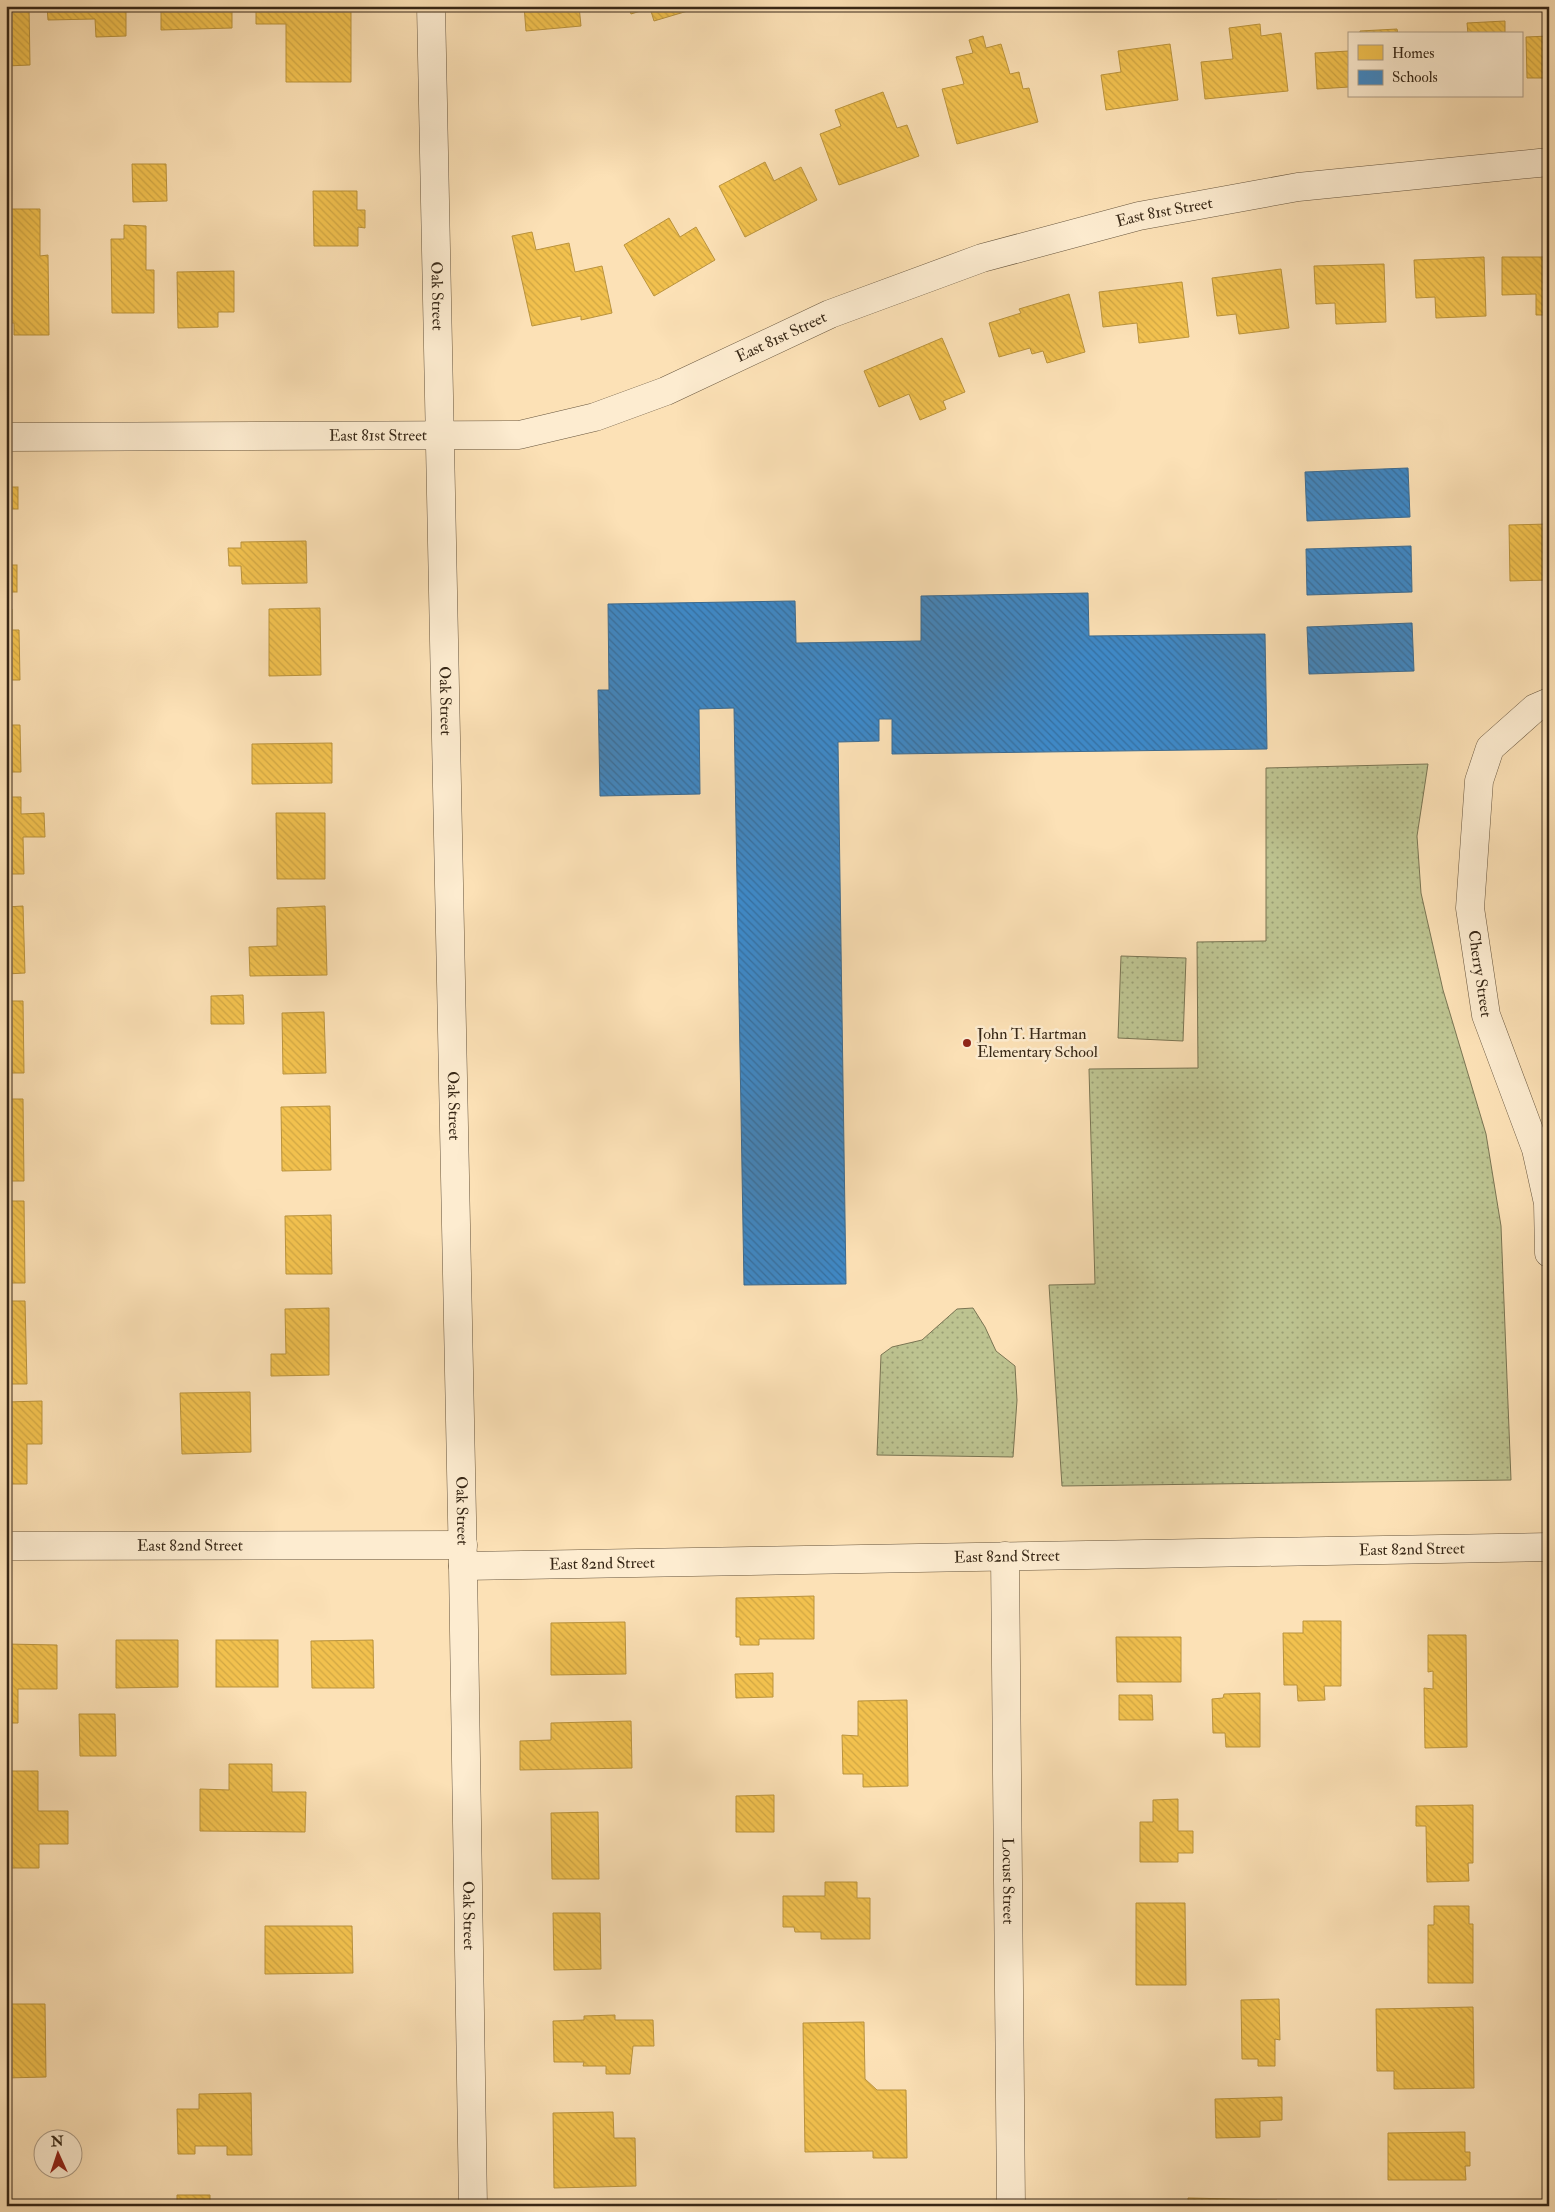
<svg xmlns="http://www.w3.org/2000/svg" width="1555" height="2212" viewBox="0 0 1555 2212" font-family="'IM FELL Double Pica',serif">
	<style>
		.green { fill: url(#green-dots); stroke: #7a7553 }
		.homes { fill: url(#homes-back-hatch); stroke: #ba933d }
		.schools { fill: url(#schools-back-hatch); stroke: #3d6b90 }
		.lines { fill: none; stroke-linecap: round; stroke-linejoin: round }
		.minor-casing { stroke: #68563e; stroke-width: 29 }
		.minor { stroke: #fdecd0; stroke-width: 28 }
		.poi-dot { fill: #8f2418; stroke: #fdecd0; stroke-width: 2 }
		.labels { text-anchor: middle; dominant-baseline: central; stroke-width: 5; stroke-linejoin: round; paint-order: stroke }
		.street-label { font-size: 16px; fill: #372716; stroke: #fdecd0 }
		.poi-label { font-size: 16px; fill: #372716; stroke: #fdecd0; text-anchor: start }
	</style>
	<defs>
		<pattern id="green-dots" width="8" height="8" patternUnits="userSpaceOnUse" patternTransform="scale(1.25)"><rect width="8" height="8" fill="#bdc390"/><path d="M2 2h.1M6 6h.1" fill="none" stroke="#9a9e75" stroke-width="1.8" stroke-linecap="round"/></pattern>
		<pattern id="homes-back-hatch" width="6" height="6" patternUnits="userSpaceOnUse" patternTransform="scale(1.25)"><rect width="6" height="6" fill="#f2c14e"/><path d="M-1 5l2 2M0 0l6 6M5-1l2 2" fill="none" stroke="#d0a643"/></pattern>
		<pattern id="schools-back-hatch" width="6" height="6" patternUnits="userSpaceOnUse" patternTransform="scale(1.25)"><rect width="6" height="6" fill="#3f88c5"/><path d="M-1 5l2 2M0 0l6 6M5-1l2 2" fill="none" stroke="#366f9f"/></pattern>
	</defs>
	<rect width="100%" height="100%" fill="#fce1b6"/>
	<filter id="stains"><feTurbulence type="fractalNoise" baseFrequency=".004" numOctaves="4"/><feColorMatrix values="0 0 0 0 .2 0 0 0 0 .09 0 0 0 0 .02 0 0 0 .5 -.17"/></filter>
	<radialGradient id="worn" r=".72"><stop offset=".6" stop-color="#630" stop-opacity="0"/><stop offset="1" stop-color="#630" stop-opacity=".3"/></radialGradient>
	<g class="green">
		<path d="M1428,764L1417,836L1421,893L1443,990L1486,1134L1501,1226L1511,1480L1062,1486L1049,1285L1095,1284L1089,1069L1198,1068L1197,942L1266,941V768Z"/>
		<path d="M1121,956L1186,958L1183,1041L1118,1038Z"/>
		<path d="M973,1308L985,1327L996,1351L1015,1366L1017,1400L1013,1457L877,1455L881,1355L892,1347L922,1340L957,1309Z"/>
	</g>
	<g class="homes">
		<path d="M6,6H29L30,65L6,66Z"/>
		<path d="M47,6H126V36L96,37L95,19L48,20Z"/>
		<path d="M161,6H232V28L161,30Z"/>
		<path d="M256,6H351V82H286V24H256Z"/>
		<path d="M524,6H579L581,26L526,31Z"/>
		<path d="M628,6H690L691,10L654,21L650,8L631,14Z"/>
		<path d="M1505,21V34H1468L1467,23Z"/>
		<path d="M1260,24L1261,36L1281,33L1288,91L1205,99L1201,62L1233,59L1229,28Z"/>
		<path d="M1397,29L1398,34H1360V31Z"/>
		<path d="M983,36L986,48L1001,44L1010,74L1019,72L1023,89L1029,88L1038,122L957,144L942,89L964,84L956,57L973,53L969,40Z"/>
		<path d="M1549,36V78H1527L1526,37Z"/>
		<path d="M1170,44L1178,100L1106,110L1101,75L1121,72L1118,51Z"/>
		<path d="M1349,51V87L1317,89L1315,53Z"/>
		<path d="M883,92L897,128L907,125L919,156L839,185L820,134L841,126L835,110Z"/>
		<path d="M765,162L774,181L801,167L817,200L745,237L719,186Z"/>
		<path d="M132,164H166L167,201L133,202Z"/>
		<path d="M313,191H357V210H365V228L358,227V246H314Z"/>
		<path d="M6,209H40V256L48,255L49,335H14V323H6Z"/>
		<path d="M669,218L680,237L696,227L715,260L654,296L624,245Z"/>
		<path d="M124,225L146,226V270H154V313H112L111,239H124Z"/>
		<path d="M532,232L536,250L569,243L575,272L602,266L612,313L581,320V316L532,326L512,236Z"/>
		<path d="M1484,257L1486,316L1436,318L1435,297L1416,298L1414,260Z"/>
		<path d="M1502,257H1549V315H1536V294L1502,295Z"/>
		<path d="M1384,264L1386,322L1336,324L1335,303L1316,304L1314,266Z"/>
		<path d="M1281,269L1289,328L1239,334L1236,314L1217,316L1212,278Z"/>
		<path d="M234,271V312H218V327L178,328L177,272Z"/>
		<path d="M1182,282L1189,337L1139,343L1137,323L1103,327L1099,292Z"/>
		<path d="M1069,294L1085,352L1047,363L1043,351L1032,354L1030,348L999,357L989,323L1021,313L1019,309Z"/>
		<path d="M942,338L965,392L943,401L946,409L920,420L909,394L879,407L864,371Z"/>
		<rect x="6" y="487" width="12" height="22"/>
		<path d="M1549,524V580L1510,581L1509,525Z"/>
		<path d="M306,541L307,583L242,584L241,566H229L228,548H241V542Z"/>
		<rect x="6" y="565" width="11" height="27"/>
		<path d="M320,608L321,675L269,676V609Z"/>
		<path d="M6,609H12V630H19L20,680H6Z"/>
		<path d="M6,706H11V725H20L21,772H6Z"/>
		<path d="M332,743V783L252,784V744Z"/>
		<path d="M6,797H21V814L44,813L45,837H23L24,874H6Z"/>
		<path d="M276,813H325V879H277Z"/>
		<path d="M23,906L25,973L6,974V907Z"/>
		<path d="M325,906L327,975L250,976L249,947L277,946V908Z"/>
		<path d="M243,995L244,1024H211V996Z"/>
		<path d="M6,1001H23L24,1073H6Z"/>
		<path d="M324,1012L326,1073L283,1074L282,1013Z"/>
		<path d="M6,1099H23L24,1181H6Z"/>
		<path d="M330,1106L331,1170L282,1171L281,1107Z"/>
		<path d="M6,1201H24L25,1283H6Z"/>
		<path d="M331,1215L332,1274H286L285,1216Z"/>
		<path d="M6,1301H25L27,1384H6Z"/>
		<path d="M329,1308V1375L271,1376V1354H286L285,1309Z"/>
		<path d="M250,1392L251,1452L182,1454L180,1393Z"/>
		<path d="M42,1401V1444H27V1484H6V1402Z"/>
		<path d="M814,1596V1639H759V1645H740V1637H736V1598Z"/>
		<path d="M1303,1621H1341V1686H1324L1325,1700L1298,1701L1297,1685H1284L1283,1633H1303Z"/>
		<path d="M625,1622L626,1674L551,1675V1623Z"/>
		<path d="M1428,1635H1466L1467,1747L1425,1748L1424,1688L1433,1689V1671L1428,1672Z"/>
		<path d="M1116,1637H1181V1682H1117Z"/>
		<path d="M116,1640H178V1687L116,1688Z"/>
		<rect x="216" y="1640" width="62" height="47"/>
		<path d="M373,1640L374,1688H312L311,1641Z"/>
		<path d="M6,1644L57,1645V1689H18V1723H6Z"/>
		<path d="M773,1673V1697L736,1698L735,1674Z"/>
		<path d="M1260,1693V1747H1226L1225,1733H1213L1212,1699L1223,1698L1224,1694Z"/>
		<path d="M1119,1695H1152L1153,1720H1119Z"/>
		<path d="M907,1700L908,1786L863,1787V1774H843L842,1735L858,1736V1701Z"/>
		<path d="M79,1714H115L116,1756H80Z"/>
		<path d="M631,1721L632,1768L520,1770V1741L551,1740V1723Z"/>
		<path d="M229,1764H272V1792H306L305,1832L200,1831V1789L229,1790Z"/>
		<path d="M6,1771H38V1811H68V1844H39V1868H6Z"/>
		<path d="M774,1795V1832H736V1796Z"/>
		<path d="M1178,1799V1831H1193V1853H1178V1862H1140V1822H1153V1800Z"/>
		<path d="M1473,1805V1863H1468L1469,1881L1427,1882L1426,1826H1416V1806Z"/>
		<path d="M598,1812L599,1879H552L551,1813Z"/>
		<path d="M825,1882H857V1898H870V1939H821V1932H795L794,1927H783V1896H825Z"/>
		<path d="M1136,1903H1185L1186,1985H1136Z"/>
		<path d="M1434,1906H1469V1924H1473V1983H1428V1925H1434Z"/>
		<path d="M553,1913H600L601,1969L554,1970Z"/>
		<path d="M265,1926H352L353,1973L265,1974Z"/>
		<path d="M1279,1999L1280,2040L1275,2039V2066H1258V2059H1242L1241,2000Z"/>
		<path d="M6,2004H45L46,2077L6,2078Z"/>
		<path d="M1473,2007L1474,2088L1394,2089V2071H1377L1376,2009Z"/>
		<path d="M615,2015V2020H653L654,2046H633L630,2074H606V2066H583L584,2062H554L553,2021L584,2020V2016Z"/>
		<path d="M864,2022L865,2079L877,2090H906L907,2158H873V2151L805,2152L803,2023Z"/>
		<path d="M251,2093L252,2155H227V2146H195V2154H178L177,2109H199V2094Z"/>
		<path d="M1282,2097V2120L1260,2121V2137L1216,2138L1215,2099Z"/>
		<path d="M613,2112L614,2138H635L636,2186L554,2188L553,2113Z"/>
		<path d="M1465,2132V2152H1470V2166H1465L1466,2180H1388V2133Z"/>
		<path d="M177,2195H210V2205L247,2206H177Z"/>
		<path d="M1188,2198L1277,2200V2206H1188Z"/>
		<path d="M898,2201V2206H863V2202Z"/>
		<rect x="555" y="2204" width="53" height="2"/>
	</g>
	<g class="schools">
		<path d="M1408,468L1410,517L1307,521L1305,472Z"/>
		<path d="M1411,546L1412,592L1307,595L1306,549Z"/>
		<path d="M1088,593L1089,636L1265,634L1267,749L892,754V719H879V741L838,742L846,1284L744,1285L734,708L699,709L700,794L600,796L598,690H609L608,604L795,601L796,643L921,641V596Z"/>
		<path d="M1412,623L1414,671L1309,674L1307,627Z"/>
	</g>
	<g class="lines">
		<defs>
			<g id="minor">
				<path id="s1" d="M431,6L463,1566L473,2206"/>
				<path id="s2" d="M6,437L519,435L595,417L666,391L830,314L982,258L1139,216L1298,187L1549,162"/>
				<path id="s3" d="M1549,702L1535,708L1490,748L1479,781L1470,908L1486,1015L1536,1149L1548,1203L1549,1253"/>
				<path id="s4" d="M6,1546L463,1545"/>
				<path id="s5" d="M1005,1556L1011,2206"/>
				<path id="s6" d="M463,1566L1549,1547"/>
			</g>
		</defs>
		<use href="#minor" class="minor-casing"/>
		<use href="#minor" class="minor"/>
	</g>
	<circle class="poi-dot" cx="967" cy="1043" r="5"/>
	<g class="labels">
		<g class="street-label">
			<text stroke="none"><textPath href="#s2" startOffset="1198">East 81st Street</textPath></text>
			<text stroke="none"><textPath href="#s1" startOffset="290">Oak Street</textPath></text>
			<text stroke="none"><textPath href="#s2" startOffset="794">East 81st Street</textPath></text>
			<text stroke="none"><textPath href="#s2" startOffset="372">East 81st Street</textPath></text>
			<text stroke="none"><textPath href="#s1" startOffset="695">Oak Street</textPath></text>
			<text stroke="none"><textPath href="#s3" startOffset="304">Cherry Street</textPath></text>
			<text stroke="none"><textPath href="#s1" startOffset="1100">Oak Street</textPath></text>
			<text stroke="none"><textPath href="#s1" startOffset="1505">Oak Street</textPath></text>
			<text stroke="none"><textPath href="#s4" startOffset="184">East 82nd Street</textPath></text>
			<text stroke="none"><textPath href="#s6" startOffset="949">East 82nd Street</textPath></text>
			<text stroke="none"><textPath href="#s6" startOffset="544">East 82nd Street</textPath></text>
			<text stroke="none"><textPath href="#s6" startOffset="139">East 82nd Street</textPath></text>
			<text stroke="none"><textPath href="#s5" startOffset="325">Locust Street</textPath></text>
			<text stroke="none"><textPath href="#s1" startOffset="1910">Oak Street</textPath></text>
		</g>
		<g class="poi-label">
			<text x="977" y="1034">John T. Hartman<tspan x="977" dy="18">Elementary School</tspan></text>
		</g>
	</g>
	<rect width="1555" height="2212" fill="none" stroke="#fce1b6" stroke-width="25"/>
	<rect x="8" y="8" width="1540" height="2197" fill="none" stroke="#372716" stroke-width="2.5"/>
	<rect x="12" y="12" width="1530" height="2187" fill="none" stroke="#372716"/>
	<rect x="1348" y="32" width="175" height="65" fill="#fdecd0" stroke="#ae9d86"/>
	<rect x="1358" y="45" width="25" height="15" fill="#f2c14e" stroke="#ae9d86"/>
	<text x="1392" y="58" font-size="15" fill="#372716">Homes</text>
	<rect x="1358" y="70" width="25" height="15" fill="#3f88c5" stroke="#ae9d86"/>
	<text x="1392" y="82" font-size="15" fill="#372716">Schools</text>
	<g transform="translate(58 2154) rotate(357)"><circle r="24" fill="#fdecd0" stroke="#ae9d86"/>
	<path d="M0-4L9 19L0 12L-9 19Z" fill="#8f2418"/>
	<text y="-8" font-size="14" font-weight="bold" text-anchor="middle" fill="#372716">N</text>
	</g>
	<rect width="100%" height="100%" filter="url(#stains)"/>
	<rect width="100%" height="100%" fill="url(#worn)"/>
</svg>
